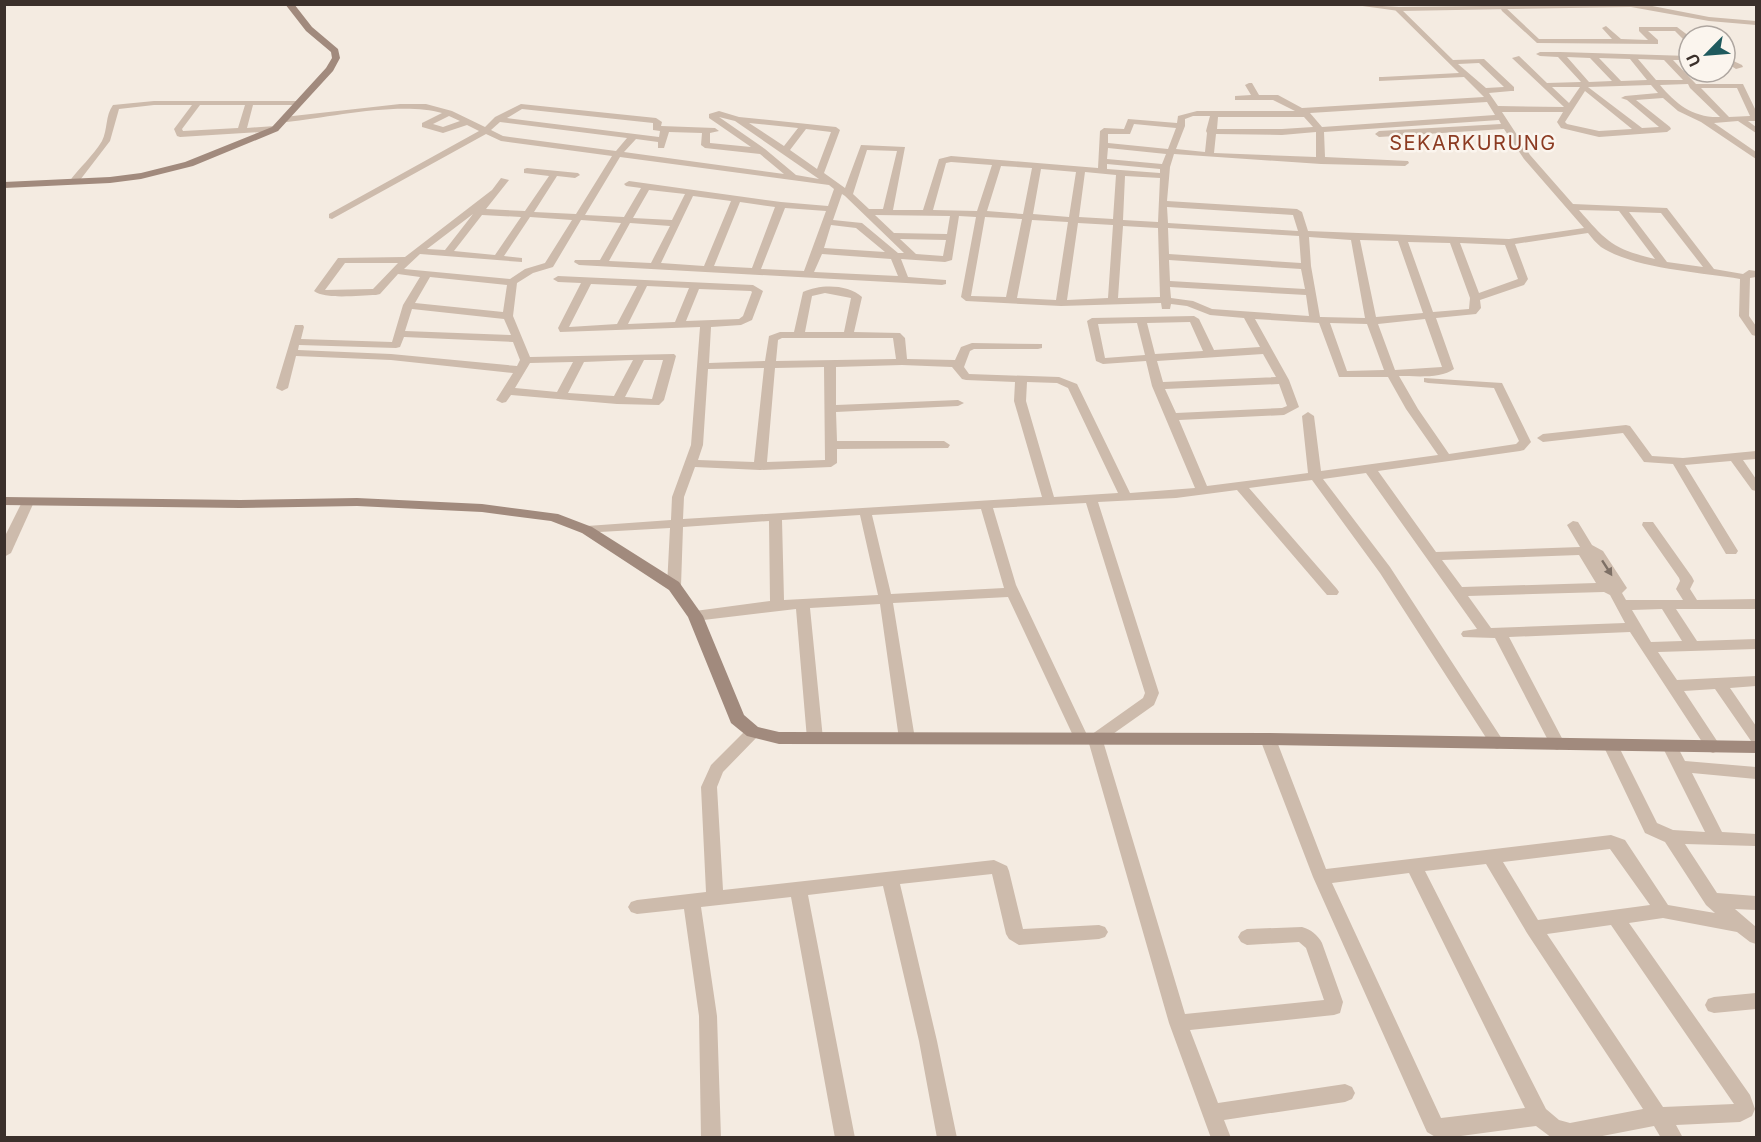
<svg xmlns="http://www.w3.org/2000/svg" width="1761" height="1142" viewBox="0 0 1761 1142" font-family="Inter,sans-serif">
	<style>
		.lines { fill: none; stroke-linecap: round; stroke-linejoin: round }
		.minor { fill: #cdbbac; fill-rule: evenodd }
		.tertiary { fill: #cdbbac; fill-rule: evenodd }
		.secondary { fill: #a18a7d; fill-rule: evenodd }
		.oneway { fill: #7d6f65 }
		.labels { text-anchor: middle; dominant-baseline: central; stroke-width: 5; stroke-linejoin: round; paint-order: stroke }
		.far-quarter-label { font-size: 20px; letter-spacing: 1.5px; fill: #8c3b22; stroke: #fbf5ee }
	</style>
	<rect width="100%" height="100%" fill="#f4ebe1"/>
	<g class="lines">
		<g class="minor">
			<path d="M1399,7L1453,60L1484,59L1514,87V91H1511L1489,93L1498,106L1564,107L1512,58L1519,56L1547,83L1581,82L1558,57L1540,56L1536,54L1540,52H1560L1689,56V60H1673L1696,84H1743L1756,111V121H1748L1756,127V133L1738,121L1714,123L1756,152V159L1701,122L1678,111L1663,98L1636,100L1670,127L1671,129L1667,132L1599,137L1561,128L1557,122L1563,112H1502L1530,155L1573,204L1667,208L1714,269L1743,274L1749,270L1756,271V277L1750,278L1749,316L1756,326V336L1752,335L1739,316L1740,279C1700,272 1635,269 1601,247C1596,243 1592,238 1588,233L1515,244L1528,279L1524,285L1480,300L1481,308L1476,314L1436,318L1454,369C1441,379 1415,376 1399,376L1418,409L1449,454L1516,444L1519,441L1494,388L1428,383L1424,382V378L1502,383L1531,442L1524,450L1520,451L1378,471L1436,552L1580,547L1567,525L1573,521L1578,522L1592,545L1603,551L1627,588L1622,593L1626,600H1683L1676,589L1680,581L1679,578L1642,525L1643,522H1653L1692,577L1694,581L1690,589L1697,600L1756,599V609H1676L1697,641L1756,639V649L1658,652L1677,680L1756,676V686L1730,688L1756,726V743L1751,741L1715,689L1684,691L1721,747L1718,751L1713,753L1708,751L1630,632L1509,637L1565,744L1562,748L1557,750L1552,748L1495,638L1463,637L1461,634L1463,631L1477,629L1366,473L1323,479L1390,567L1502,739L1505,743L1502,747L1497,749L1492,747L1380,573L1312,480L1249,488L1337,589L1339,592L1337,595H1327L1237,490L1176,498L1098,502L1159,693L1154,705L1103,741L1185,1014L1324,1000L1306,948L1299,942L1247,945L1241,942L1238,937L1241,932L1247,929L1302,927C1310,929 1318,935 1322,943L1343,1002L1340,1013L1334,1015L1190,1030L1218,1103L1345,1084L1352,1087L1355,1093L1352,1099L1345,1102L1224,1120L1231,1138H1211L1169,1023L1088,740L1081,744L1076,742L1008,597L893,603L915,739L912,743H902L899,739L880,604L810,608L823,739L820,743H810L807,739L796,609L695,621L688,616L695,611L770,601L769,521L683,527L681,586L674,591L667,586L670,528L582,533L580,530L582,527L587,526L671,520L672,497L691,445L700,327L560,332L558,328L581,283L558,282L553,279L558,276L753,285L763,291L752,320L741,325L711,327L709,363L765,361L769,336L780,332H794L803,292C820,284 848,284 862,297L854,332L900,333L905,338L907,359L955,360L961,347L972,343L1042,344V348L1038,349H974L970,351L964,367L969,374L1059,377L1077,384L1130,493L1195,488L1152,386L1146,361L1103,364L1096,361L1087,321L1092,318L1194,316L1199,319L1214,350L1260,347L1244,318L1210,315L1187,306L1171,304L1170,309H1162L1161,303L1061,306L966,301L961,297L976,217L959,216L952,260L945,262L901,259L908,277L946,280V284L942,285L579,265L574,262L575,260H600L621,223L581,220L553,267L533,273L517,283L513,316L530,357L674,354L676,356L664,400L659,405L617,404L511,395L506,402L502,403L496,400L513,373L391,360L296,356L288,388L282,391L276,388L295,325H303L304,327L301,339L392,342L403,305L420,277L398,274L380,294L376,295C360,295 326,300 314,291L338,258L405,257L492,190L501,178L509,180L486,209L525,211L549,176L524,173V169L527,168L578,173L580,175L575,178L557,176L534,212L576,214L612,156L501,141L486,134L332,219L329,218V214L479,131L467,125L443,133L422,127V123L442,113C401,101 330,117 287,122L283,119L284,117L400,104H426L452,111L485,127L495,117L521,104L656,118L662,122L661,126L715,128L719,131L710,133V143L751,147L709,118V114L719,111L739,117L836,127L840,130L824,173L845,188L861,145L905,147L893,210H923L939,159L951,156L1098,168L1100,131L1104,128L1124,129L1128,119L1177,123L1178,116L1197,111H1295L1273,100H1235V96L1251,95L1245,85L1249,83H1252L1259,95H1278L1302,108L1484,97L1464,77L1379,81V77H1382L1459,73L1396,11L1395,9ZM1567,57L1590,58L1612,81L1589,82ZM1599,58L1630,59L1647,80L1621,81ZM1638,59L1664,60L1683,80H1656ZM1479,63L1504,87L1486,88L1458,64ZM1688,84L1690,88L1720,117C1693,118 1676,104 1660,85ZM1651,85L1658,93L1625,96L1621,98L1627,100L1659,127L1642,128L1588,87ZM1552,87H1580L1569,103ZM1701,88H1737L1750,116L1729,117ZM1585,91L1632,129L1599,131L1567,124L1565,122ZM1487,102L1495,115L1322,127L1310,113ZM522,109L653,123V130L660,131L659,137L507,118ZM449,116L460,121L443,127L433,124ZM1193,116H1210L1206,131L1207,133L1205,152L1176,149L1185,126V119ZM719,117L735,121L819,179L796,175L765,149ZM1218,117H1304L1313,127L1282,129H1217ZM1499,120L1501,124L1379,131L1375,134L1379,137L1504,129L1524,159L1584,228L1509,239L1308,231L1302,212L1297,209L1167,201L1170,167L1174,154L1321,164L1405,166L1409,163L1408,161L1325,157L1324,132ZM500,122L627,138L616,151L503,136L491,130ZM749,123L798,128L784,146ZM1134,124L1176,128L1168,149L1108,143V134H1130ZM806,129L831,132L817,169L790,150ZM669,132L702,133L701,145L705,148L760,154L784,174L624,152L636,139L658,142V148H664ZM1316,132V157L1214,153L1216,134L1282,135ZM1108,148L1166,154L1162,164L1107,159ZM867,150L897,151L883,209H869L853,194ZM620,157L829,185L834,189L828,206L781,202L629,181L624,184L626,186L641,188L624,217L585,215ZM951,162L992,165L977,211L933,210L946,163ZM1107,164L1160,169V173L1107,169ZM1001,166L1032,168L1023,214L987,211ZM1041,169L1076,172L1069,217L1033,214ZM1085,172L1116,175L1113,219L1079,217ZM1125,176L1160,178L1158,222L1123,220ZM649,190L685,194L672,220L633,218ZM842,194L845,196L904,253H898L862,223L833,220ZM693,196L731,201L704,266L661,263ZM740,202L775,207L752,268L714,266ZM1167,207L1293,215L1298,231L1168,223ZM785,208L826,211L804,271L761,269ZM1579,210L1619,211L1655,259C1613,249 1607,242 1579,210ZM1629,212L1661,213L1703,267L1667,262ZM473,214L445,250L427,249ZM482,215L521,217L495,255L454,251ZM875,215L950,216L947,234L894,233ZM530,217L572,220L545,263L525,269L510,279L404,269L420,254L522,262V258L504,256ZM985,217L1022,219L1006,297L971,296ZM1032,220L1068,222L1056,300L1017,298ZM630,223L670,226L651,263L609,261ZM1078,223L1113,225L1108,298L1067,300ZM831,225L856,228L885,252L824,248ZM1123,226L1158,228L1160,297L1118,298ZM1168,228L1299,236L1301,263L1169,254ZM1309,237L1351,240L1365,318L1320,317L1311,266ZM900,239L946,240L943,256L916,254ZM1360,240L1398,241L1423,313L1376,317ZM1408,242L1450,243L1470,298L1469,309L1433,312ZM1460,243L1505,245L1518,279L1479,293ZM822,254L891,259L898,276L814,272ZM1169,260L1301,269L1305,289L1170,281ZM345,263H398L373,289L325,290ZM430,277L507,285L503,312L415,303ZM591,284L637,286L617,324L569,327ZM647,286L689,288L675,322L628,324ZM1170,287L1306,295L1309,316L1212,309L1193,301L1171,298ZM699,289L751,291L752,292L743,316L739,319L686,321ZM825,293L851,298L844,332H805L812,296ZM412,309L504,319L511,335L405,331ZM1255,319L1319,323L1339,377H1388L1406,409L1438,455L1321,471L1314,416L1308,412L1302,416L1308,473L1207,486L1179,420L1284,415L1299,407L1289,380ZM1425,319L1442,367L1395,370L1378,324ZM1190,322L1203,351L1155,354L1147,323ZM1137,323L1145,355L1105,358L1098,324ZM1330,323L1367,324L1384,370L1347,371ZM404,337L513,342L520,360L517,366L391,354L298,350L299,345L396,348L400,347ZM782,338H893L896,359L776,361L778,340ZM1263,354L1276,377L1163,382L1157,361ZM633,360L614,396L568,393L584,362ZM644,360H663L652,399L625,397ZM573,362L557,392L515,388L530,363ZM902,365L952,367L962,379L966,380L1015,382L1014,401L1042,497L683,519L684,497L695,467L760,470L831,467L837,463V449L948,448L950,445L944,441H837L836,412L958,406L964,403L958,400L836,405V367ZM824,367L825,460L767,462L775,368ZM764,368L754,462L698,460L703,445L708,369ZM1027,382L1057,383L1068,388L1118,493L1054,497L1026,401ZM1279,384L1287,406L1282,408L1176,413L1165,389ZM1086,503L1145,693L1143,698L1088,737L1016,585L993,508ZM981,509L1004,588L891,594L872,515ZM860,515L878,595L784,600L782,520ZM1579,555L1596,583L1462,587L1442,560ZM1604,592L1610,595L1625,623L1491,628L1468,596ZM1662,609L1682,641L1651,642L1632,610Z"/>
			<path d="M1505,7L1539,39H1612L1602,28L1606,26L1621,39L1648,40L1639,31V27H1677L1689,36V41H1685L1675,31H1648L1658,40V44L1537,43L1502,11L1501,9Z"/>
			<path d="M1725,57L1742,65L1743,67L1736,69L1725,62Z"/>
			<path d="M154,101H299L303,103L299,105H253L247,128L275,126L279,129L278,131L180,137L177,136L174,129L192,105H154L119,109L110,141L77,184H71L69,182C79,168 93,156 102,141C108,129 105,116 113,105ZM200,105H245L238,128L183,131L182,129Z"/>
			<path d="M1626,425L1630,426L1652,456L1683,458L1756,451V459L1743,460L1756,479V491L1752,490L1731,461L1685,465L1738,551L1736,554H1726L1673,464L1644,462L1623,433L1543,442L1537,438L1543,434Z"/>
			<path d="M28,498L34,502L11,553L4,557V538L22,502Z"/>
			<path d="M753,726L758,728L761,732L758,736L723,772L717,787L723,890L994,860L1007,866L1009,871L1023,929L1099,925L1105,927L1108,932L1105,937L1099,939L1019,945L1009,939L1006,934L992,874L900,884L937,1041L957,1138H937L919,1041L883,886L808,895L855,1138H835L791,897L701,907L717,1016L721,1138H701L699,1016L684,909L637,914L631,912L628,907L631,902L637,900L706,892L701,787L711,765L748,728Z"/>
			<path d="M1268,733L1273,735L1276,739L1326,869L1611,835L1625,840L1668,905L1715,913L1706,905L1665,842L1645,833L1603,745L1606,741L1611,739L1616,741L1657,823L1673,830L1705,832L1662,746L1665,742L1670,740L1675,742L1685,761L1756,767V779L1692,773L1722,832L1756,834V846L1685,844L1717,893L1756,896V910L1735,909L1756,927V944L1750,942L1737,932L1663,918L1629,923L1750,1095L1755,1109L1752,1116L1740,1122L1676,1125L1683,1138H1661L1654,1126L1592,1138H1552L1536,1126L1446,1138H1437L1427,1132L1313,877L1260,739L1263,735ZM1610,849L1650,905L1538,920L1503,862ZM1486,864L1527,933L1643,1109L1570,1123L1559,1120L1546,1109L1425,871ZM1409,873L1525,1108L1441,1118L1332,883ZM1611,925L1734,1104L1663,1107L1547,934Z"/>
			<path d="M1756,993V1009L1714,1013L1708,1011L1705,1005L1708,999L1714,997Z"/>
		</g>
		<path class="tertiary" d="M1348,4L1399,7L1642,4L1709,17L1756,21V25L1709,21L1631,7L1399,11Z"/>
		<g class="secondary">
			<path d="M285,4H294L312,27L338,49L340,58L333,71L278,131L193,166L141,179L110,183L4,188V182L110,177L141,173L185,162L272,127L326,68L332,58L331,52L306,31Z"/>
			<path d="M4,497L240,500L357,498L482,504L558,514L592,527L679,582L703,616L744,715L758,727L779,732L1268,733L1756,741V753L1268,745L779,744L747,736L731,723L688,617L669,590L582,533L551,521L482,512L357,506L240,508L4,505Z"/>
		</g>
	</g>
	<defs><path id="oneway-solid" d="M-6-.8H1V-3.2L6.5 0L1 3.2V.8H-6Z" transform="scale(1.5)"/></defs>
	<use class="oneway" href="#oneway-solid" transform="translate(1607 568) rotate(57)"/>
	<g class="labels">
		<g class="far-quarter-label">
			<text x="1473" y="143">SEKARKURUNG</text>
		</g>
	</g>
	<rect width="1761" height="1142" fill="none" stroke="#3b302b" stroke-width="12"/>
	<g transform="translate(1707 54) rotate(245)"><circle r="28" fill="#fbf5ee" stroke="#aea6a0" stroke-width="1.5"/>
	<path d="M0-4.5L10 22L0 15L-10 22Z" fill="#1f5a5e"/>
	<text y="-9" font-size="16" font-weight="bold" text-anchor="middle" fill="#3b302b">U</text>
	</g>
</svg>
